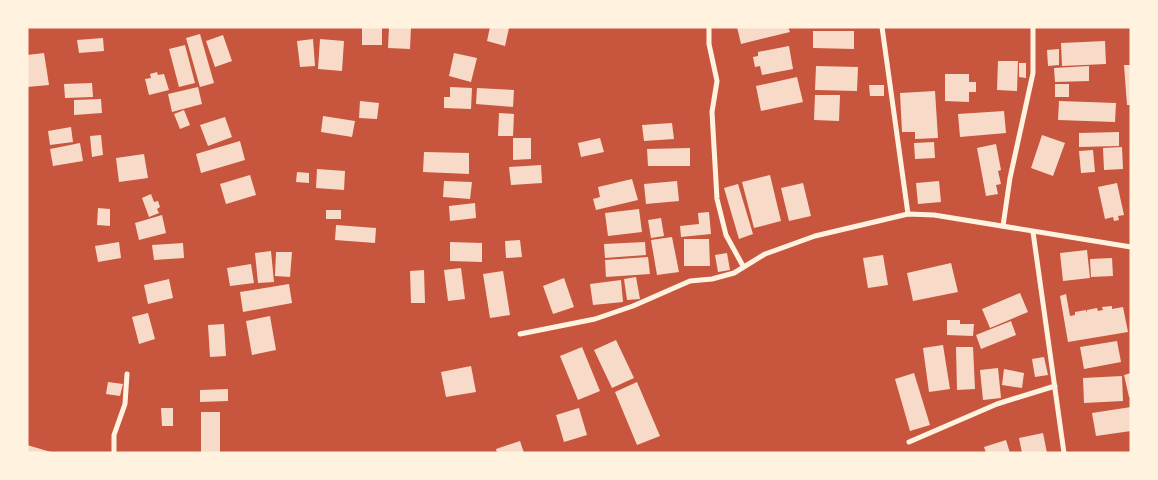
<svg xmlns="http://www.w3.org/2000/svg" width="1158" height="480" viewBox="0 0 1158 480" font-family="Inter,sans-serif">
	<style>
		.building { fill: #f7dbc8 }
		.lines { fill: none; stroke-linecap: round; stroke-linejoin: round }
		.minor { stroke: #fff3e0; stroke-width: 5 }
	</style>
	<rect width="100%" height="100%" fill="#c8553d"/>
	<g class="building">
		<rect x="362" y="27" width="20" height="18"/>
		<path d="M389,27H411L410,49L388,48Z"/>
		<path d="M490,27L509,28L505,46L487,41Z"/>
		<path d="M737,27H788L790,32L741,44Z"/>
		<path d="M813,31H854V49L813,48Z"/>
		<path d="M200,34L214,83L200,87L186,38Z"/>
		<path d="M223,35L232,61L215,67L206,41Z"/>
		<path d="M103,38L104,51L79,53L77,40Z"/>
		<path d="M313,39L315,66L300,67L297,41Z"/>
		<path d="M320,39L344,41L342,71L318,69Z"/>
		<path d="M1105,41L1106,64L1062,66L1061,43Z"/>
		<path d="M185,45L195,83L179,87L169,49Z"/>
		<path d="M789,46L793,69L762,75L760,66L755,67L753,57L758,56V52Z"/>
		<path d="M1059,49V65L1048,66L1047,50Z"/>
		<path d="M44,53L49,85L27,87V55Z"/>
		<path d="M454,53L477,58L471,82L449,76Z"/>
		<path d="M998,61H1018L1017,91L997,90Z"/>
		<path d="M1019,63H1026V78L1019,77Z"/>
		<path d="M1124,65H1131V105H1127Z"/>
		<path d="M816,66L858,67L857,91L815,90Z"/>
		<path d="M1089,66V81L1055,82L1054,68Z"/>
		<path d="M157,72L158,75L164,74L169,90L149,95L145,79L151,78L150,74Z"/>
		<path d="M945,74H969V82H976V92H969V102L945,101Z"/>
		<path d="M797,77L803,102L761,111L756,86Z"/>
		<path d="M92,83L93,97L65,98L64,84Z"/>
		<rect x="1055" y="84" width="14" height="13"/>
		<path d="M869,85H884V96H870Z"/>
		<path d="M198,87L202,104L172,112L168,94Z"/>
		<path d="M450,87L472,88L471,109L444,108V97H450Z"/>
		<path d="M477,88L514,90L513,107L476,104Z"/>
		<path d="M935,91L938,138L915,139V132H902L900,93Z"/>
		<path d="M815,95H840L839,121L814,120Z"/>
		<path d="M101,99L102,113L74,115V100Z"/>
		<path d="M360,101L379,103L377,119L359,118Z"/>
		<path d="M1059,101L1116,103L1115,122L1058,120Z"/>
		<path d="M184,110L190,125L180,129L174,114Z"/>
		<path d="M1004,111L1006,133L960,137L958,114Z"/>
		<path d="M499,113L514,114L513,136H498Z"/>
		<path d="M323,116L355,121L352,137L321,132Z"/>
		<path d="M225,117L232,137L208,146L200,125Z"/>
		<path d="M672,123L674,139L644,141L642,125Z"/>
		<path d="M71,127L73,142L50,145L48,131Z"/>
		<path d="M1119,132V146L1079,147V133Z"/>
		<path d="M101,135L103,155L92,157L90,136Z"/>
		<path d="M1042,135L1065,143L1053,176L1031,168Z"/>
		<path d="M513,138H531V159L513,160Z"/>
		<path d="M600,138L604,152L581,157L578,143Z"/>
		<path d="M240,141L245,160L201,173L196,154Z"/>
		<path d="M934,142L935,158L915,159L914,143Z"/>
		<path d="M80,143L83,161L53,166L50,149Z"/>
		<path d="M996,144L1001,170L998,171L1001,184L996,185L998,194L986,196L977,148Z"/>
		<path d="M1122,147L1123,169L1104,170L1103,148Z"/>
		<path d="M690,148V166H648L647,149Z"/>
		<path d="M1093,150L1095,172L1081,173L1079,151Z"/>
		<path d="M424,152L469,153V174L423,172Z"/>
		<path d="M144,154L148,178L119,182L116,158Z"/>
		<path d="M541,165L542,183L511,185L509,167Z"/>
		<path d="M317,169L345,171L344,190L316,188Z"/>
		<path d="M297,172L309,173V183L296,182Z"/>
		<path d="M250,175L256,195L226,204L220,184Z"/>
		<path d="M770,175L781,221L754,228L742,182Z"/>
		<path d="M632,179L638,200L596,210L593,199L600,197L598,187Z"/>
		<path d="M444,181L472,182L470,199L443,197Z"/>
		<path d="M677,181L679,201L646,204L644,184Z"/>
		<path d="M939,181L941,202L918,204L916,183Z"/>
		<path d="M803,183L811,216L789,221L781,188Z"/>
		<path d="M1117,183L1124,215L1118,216L1119,220L1114,221L1113,217L1105,219L1098,187Z"/>
		<path d="M738,184L753,234L739,239L724,188Z"/>
		<path d="M151,194L154,202L158,201L160,207L157,209L159,213L149,217L142,198Z"/>
		<path d="M475,203L476,218L450,221L449,206Z"/>
		<path d="M98,208L110,209V226L97,225Z"/>
		<path d="M639,209L642,232L608,236L605,213Z"/>
		<rect x="326" y="210" width="15" height="9"/>
		<path d="M709,212L711,234L681,237L680,226L699,224L698,213Z"/>
		<path d="M162,215L166,233L139,240L135,223Z"/>
		<path d="M661,218L664,236L651,238L648,220Z"/>
		<path d="M336,225L376,228L375,243L335,240Z"/>
		<path d="M672,237L679,272L657,275L651,240Z"/>
		<path d="M684,239H709L710,266H684Z"/>
		<path d="M520,240L522,257L506,258L505,241Z"/>
		<path d="M119,242L121,258L98,262L95,246Z"/>
		<path d="M450,242L482,243V262L450,261Z"/>
		<path d="M645,242L646,255L605,258L604,244Z"/>
		<path d="M183,243L184,258L154,260L152,245Z"/>
		<path d="M1087,250L1090,278L1063,281L1060,253Z"/>
		<path d="M271,251L274,282L258,283L255,253Z"/>
		<path d="M276,252H292L290,277L275,276Z"/>
		<path d="M727,253L730,270L718,272L715,255Z"/>
		<path d="M883,255L888,285L868,288L863,258Z"/>
		<path d="M648,257L650,274L606,277L605,260Z"/>
		<path d="M1112,258L1113,276L1091,277L1090,259Z"/>
		<path d="M951,263L958,292L913,301L907,273Z"/>
		<path d="M251,264L254,283L230,286L227,268Z"/>
		<path d="M461,268L465,299L448,301L444,270Z"/>
		<path d="M424,270L425,303H411L410,271Z"/>
		<path d="M503,271L510,315L490,318L483,274Z"/>
		<path d="M636,277L640,299L627,300L624,279Z"/>
		<path d="M564,278L574,307L553,314L543,286Z"/>
		<path d="M169,279L173,298L148,304L144,285Z"/>
		<path d="M621,280L623,302L593,305L590,284Z"/>
		<path d="M289,284L292,303L243,312L240,292Z"/>
		<path d="M1020,293L1028,312L990,328L982,309Z"/>
		<path d="M1066,294L1070,316L1075,315V312L1086,310V313L1087,310L1097,308L1098,311L1103,310L1102,307L1112,306V309L1123,307L1128,332L1068,342L1060,296Z"/>
		<path d="M148,313L155,339L139,344L132,317Z"/>
		<path d="M270,316L276,350L252,355L246,321Z"/>
		<path d="M947,320H960V324H974L973,336L947,335Z"/>
		<path d="M1011,321L1016,335L981,349L976,335Z"/>
		<path d="M224,324L226,356L210,357L208,325Z"/>
		<path d="M616,340L634,378L612,388L594,350Z"/>
		<path d="M1117,341L1121,362L1084,369L1080,347Z"/>
		<path d="M943,345L950,389L929,392L923,348Z"/>
		<path d="M582,347L600,391L578,400L560,356Z"/>
		<path d="M956,347H973L975,389L957,390Z"/>
		<path d="M1044,357L1048,375L1035,377L1032,359Z"/>
		<path d="M471,366L476,392L446,397L441,372Z"/>
		<path d="M998,368L1001,398L983,400L980,370Z"/>
		<path d="M1004,369L1024,373L1022,388L1002,385Z"/>
		<path d="M914,373L930,425L910,431L895,379Z"/>
		<path d="M1131,373V397H1129L1124,375Z"/>
		<path d="M1122,376L1123,401L1084,403L1083,378Z"/>
		<path d="M108,382L123,384L120,396L106,394Z"/>
		<path d="M637,382L660,436L637,445L615,392Z"/>
		<path d="M228,389V401L200,402V390Z"/>
		<path d="M1131,407V431L1096,436L1092,413Z"/>
		<path d="M161,408H173V426H162Z"/>
		<path d="M579,408L587,435L564,442L556,415Z"/>
		<rect x="201" y="412" width="19" height="41"/>
		<path d="M1043,433L1047,453H1022L1019,438Z"/>
		<path d="M1006,440L1010,453H986L984,447Z"/>
		<path d="M520,441L524,453H497L496,449Z"/>
		<path d="M27,445L51,452V453H27Z"/>
	</g>
	<g class="lines">
		<g class="minor">
			<path d="M709,27V44L717,81L712,112L717,199L726,235L743,266"/>
			<path d="M882,27L908,214"/>
			<path d="M1003,226L1010,178L1033,73V27"/>
			<path d="M1033,232L1064,453"/>
			<path d="M520,334L595,319L633,306L690,281L712,279L734,273L765,254L815,236L908,214L934,215L1131,247"/>
			<path d="M909,442L997,404L1055,386"/>
			<path d="M114,453V435L125,404L127,374"/>
		</g>
	</g>
	<rect width="1158" height="480" fill="none" stroke="#fff3e0" stroke-width="57"/>
</svg>
